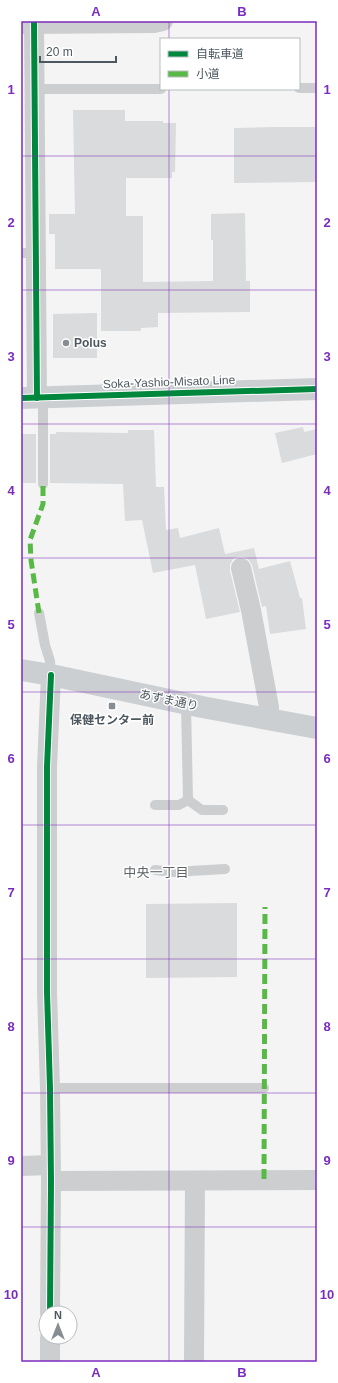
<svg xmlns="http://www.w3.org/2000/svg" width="338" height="1383" viewBox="0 0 338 1383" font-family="Helvetica,'Noto Sans JP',sans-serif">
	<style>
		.building { fill: #dadbdc }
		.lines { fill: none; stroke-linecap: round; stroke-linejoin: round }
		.lane { stroke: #cccecf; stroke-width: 10 }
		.street { stroke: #cccecf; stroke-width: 20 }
		.secondary { stroke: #cccfd1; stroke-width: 22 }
		.quiet { stroke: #58b947; stroke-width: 5; stroke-dasharray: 10 5; stroke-linecap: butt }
		.cycleway-casing { stroke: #fff; stroke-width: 8 }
		.cycleway { stroke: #00873e; stroke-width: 6 }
		.grid { fill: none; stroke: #7b2cbf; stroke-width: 1; stroke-opacity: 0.55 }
		.poi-dot { fill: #878e93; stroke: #fff; stroke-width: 1.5 }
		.labels { text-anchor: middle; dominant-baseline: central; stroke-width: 3; stroke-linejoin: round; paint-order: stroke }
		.poi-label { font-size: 12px; font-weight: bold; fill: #4c575f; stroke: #fff; text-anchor: start }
		.street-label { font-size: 12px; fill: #4c575f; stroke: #fff }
		.neighbourhood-label { font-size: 13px; fill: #606467; stroke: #fff }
		.neatline { fill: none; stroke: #7b2cbf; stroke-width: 1.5 }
		.grid-label { font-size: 13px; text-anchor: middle; font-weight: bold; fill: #7b2cbf }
	</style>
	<rect width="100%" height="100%" fill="#f4f4f4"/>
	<g class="building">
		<path d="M73,110H125V121H163V123H176L175,172H172V178H126V216H143V282L213,281V240H211V214L245,213L246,281H250V312L158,313V327L141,328V331H101V269H55V234H49V214H75Z"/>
		<path d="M273,127H317V182L234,183V128Z"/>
		<path d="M97,313V358H53V314Z"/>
		<path d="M303,427L304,432L317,429V454L282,463L275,433Z"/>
		<path d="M128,430H154L156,487H164L166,530L178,528L180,538L219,528L225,554L254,548L259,569L290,561L300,598H302L306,629L270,634L266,606L262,607L252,565L249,560L244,557H238L233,559L230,565V571L240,612L206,619L195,565L153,573L142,520L125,521L123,484L50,483V434H56V432L128,433Z"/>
		<rect x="21" y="434" width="15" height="49"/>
		<path d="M237,903V977L146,978V904Z"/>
	</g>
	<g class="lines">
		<g class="lane">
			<path d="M299,88H317"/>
			<path d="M34,89H161"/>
			<path d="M21,253H35"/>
			<path d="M43,484V398"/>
			<path d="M39,613L45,645L50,661L51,675"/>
			<path d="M186,704L188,800"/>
			<path d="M155,805H179L188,800L202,810H223"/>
			<path d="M155,870L173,872L225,869"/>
			<path d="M50,1088H264"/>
		</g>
		<g class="street">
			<path d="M34,21L37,398"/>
			<path d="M21,24L154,23L163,21"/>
			<path d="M241,568L251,610L269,707L268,719"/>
			<path d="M21,1166L50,1165"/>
			<path d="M51,1181L317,1180"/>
			<path d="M50,1313L51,1181L50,1088L47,992V767L51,675"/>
			<path d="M50,1362V1337"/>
			<path d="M194,1362L195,1181"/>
		</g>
		<g class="secondary">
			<path d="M21,398L317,389"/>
			<path d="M21,670L51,675L202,707L317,728"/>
		</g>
		<g class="quiet">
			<path d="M39,613L31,560L30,540L43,504V484"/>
			<path d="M264,1179L265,907"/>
		</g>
		<defs>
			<g id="cycleway">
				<path d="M34,21L37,398"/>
				<path d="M21,398L317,389"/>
				<path d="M50,1313L51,1181L50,1088L47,992V767L51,675"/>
			</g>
		</defs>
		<use href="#cycleway" class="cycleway-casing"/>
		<use href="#cycleway" class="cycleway"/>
	</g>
	<path class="grid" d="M169,21V39M169,89V1362M21,156H317M21,290H317M21,424H317M21,558H317M21,692H317M21,825H317M21,959H317M21,1093H317M21,1227H317"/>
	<g class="poi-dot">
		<circle cx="66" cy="343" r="4"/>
		<rect x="108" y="702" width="8" height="8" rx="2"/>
	</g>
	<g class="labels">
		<g class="poi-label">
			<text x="74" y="343">Polus</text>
			<text x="112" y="720" text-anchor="middle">保健センター前</text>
		</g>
		<g class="street-label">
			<text transform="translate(169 382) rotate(-2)">Soka-Yashio-Misato Line</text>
			<text transform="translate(169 700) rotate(12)">あずま通り</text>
		</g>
		<g class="neighbourhood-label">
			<text x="156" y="872">中央一丁目</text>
		</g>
	</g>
	<rect width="338" height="1383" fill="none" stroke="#ffffff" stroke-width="44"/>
	<rect x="160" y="38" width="140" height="52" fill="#ffffff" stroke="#b7bcbf"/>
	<rect x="168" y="51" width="20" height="6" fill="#00873e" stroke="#b7bcbf"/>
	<text x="196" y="58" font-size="12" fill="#4c575f">自転車道</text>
	<rect x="168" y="71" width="20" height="6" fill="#58b947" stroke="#b7bcbf"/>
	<text x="196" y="78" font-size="12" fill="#4c575f">小道</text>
	<g transform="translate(58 1325)"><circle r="19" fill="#ffffff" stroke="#b7bcbf"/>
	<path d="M0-3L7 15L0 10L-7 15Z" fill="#878e93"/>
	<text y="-6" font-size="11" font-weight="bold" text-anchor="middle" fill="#4c575f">N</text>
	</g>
	<path d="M40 56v6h76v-6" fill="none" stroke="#4c575f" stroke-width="2"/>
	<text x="46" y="56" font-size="12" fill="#4c575f" stroke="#ffffff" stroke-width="3" paint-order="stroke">20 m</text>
	<rect x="22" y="22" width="294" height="1339" class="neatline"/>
	<g class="grid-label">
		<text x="96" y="16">A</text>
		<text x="242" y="16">B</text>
		<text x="11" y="94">1</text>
		<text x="327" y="94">1</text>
		<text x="11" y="227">2</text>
		<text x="327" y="227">2</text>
		<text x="11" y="361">3</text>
		<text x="327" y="361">3</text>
		<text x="11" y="495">4</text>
		<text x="327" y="495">4</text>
		<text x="11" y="629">5</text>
		<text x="327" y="629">5</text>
		<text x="11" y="763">6</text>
		<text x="327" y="763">6</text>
		<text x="11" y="897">7</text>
		<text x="327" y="897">7</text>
		<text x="11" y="1031">8</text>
		<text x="327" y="1031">8</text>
		<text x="11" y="1165">9</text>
		<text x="327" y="1165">9</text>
		<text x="11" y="1299">10</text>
		<text x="327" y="1299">10</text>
		<text x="96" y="1377">A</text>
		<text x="242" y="1377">B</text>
	</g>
</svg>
